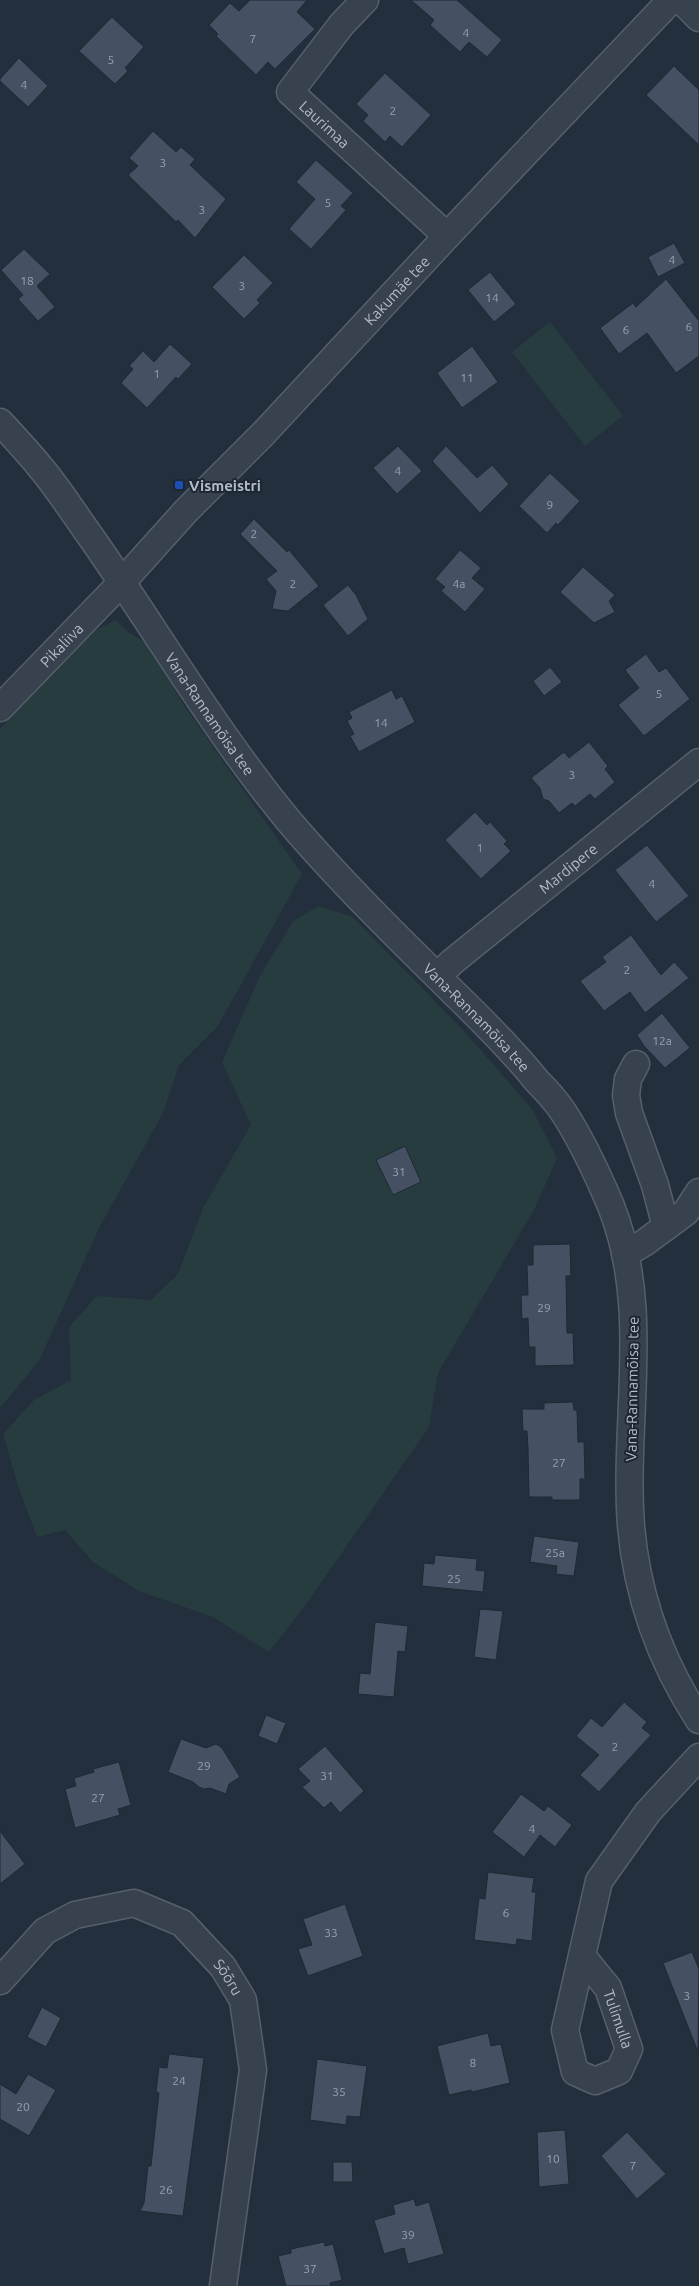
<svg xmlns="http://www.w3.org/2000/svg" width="699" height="2286" viewBox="0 0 699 2286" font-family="Ubuntu,sans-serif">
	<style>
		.green { fill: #263c3f }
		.building { fill: #455162; stroke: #1f2835 }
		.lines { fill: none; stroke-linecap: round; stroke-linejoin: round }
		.minor-casing { stroke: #565f6c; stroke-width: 29 }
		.minor { stroke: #38414e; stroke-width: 26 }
		.transit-dot { fill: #1a4fb4; stroke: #1d2633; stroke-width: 2 }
		.labels { text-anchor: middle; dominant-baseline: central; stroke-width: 4; stroke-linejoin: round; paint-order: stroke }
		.number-label { font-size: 12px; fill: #98a1af }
		.street-label { font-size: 15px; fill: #b4bcc9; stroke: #1d2633 }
		.poi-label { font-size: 15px; font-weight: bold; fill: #b4bcc9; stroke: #1d2633; text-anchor: start }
	</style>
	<rect width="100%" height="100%" fill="#242f3e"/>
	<g class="green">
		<path d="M550,322L623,416L585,446L512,352Z"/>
		<path d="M116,620L128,632L150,645L183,704L302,874L218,1026L179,1065L163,1113L99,1228L39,1361L0,1408V729L90,633Z"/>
		<path d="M319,906L353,917L465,1032L532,1109L557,1158L535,1208L438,1373L429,1427L307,1603L269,1652L213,1617L139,1591L93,1562L65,1530L37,1537L18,1486L3,1434L34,1400L71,1380L69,1327L97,1296L151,1300L178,1274L203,1208L251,1125L222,1062L260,976L293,921Z"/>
	</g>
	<g class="building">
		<path d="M250,0H307L297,12L315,29L275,69L268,62L256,75L216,36L218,34L209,25L230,3L239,11Z"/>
		<path d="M411,0H457L502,40L487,57L469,42L460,52L430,25L434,20Z"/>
		<path d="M112,17L144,47L125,68L128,71L115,84L79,51Z"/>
		<path d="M19,58L48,86L28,107L0,81V79Z"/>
		<path d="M674,66L699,90V145L646,95Z"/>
		<path d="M385,73L431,115L402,147L390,136L385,142L363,121L368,115L356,104Z"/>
		<path d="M153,131L176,152L181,147L195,159L190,165L226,199L195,238L178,220L176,222L128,175L138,166L129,158Z"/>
		<path d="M316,160L353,193L341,206L346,210L311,249L289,229L315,199L296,182Z"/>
		<path d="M674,243L685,263L658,277L648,257Z"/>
		<path d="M24,249L50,274L37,286L55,307L38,321L18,299L23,295L1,270Z"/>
		<path d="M244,255L273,283L257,300L260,303L244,319L212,287Z"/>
		<path d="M490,272L516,304L494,322L468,290Z"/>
		<path d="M666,279L699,321V356L676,373L647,333L619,354L600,328L633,303L636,307Z"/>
		<path d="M170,344L192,364L178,379L176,377L147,408L121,383L133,369L129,366L143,351L154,362Z"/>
		<path d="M472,346L498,382L462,408L437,373Z"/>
		<path d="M398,446L422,471L397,494L373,468Z"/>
		<path d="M446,446L477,478L492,465L509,484L480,513L432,461Z"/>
		<path d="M550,473L580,501L558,525L556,523L547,533L519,506Z"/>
		<path d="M254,519L287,552L289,550L319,586L288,611L272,609L276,591L266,579L277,571L240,534Z"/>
		<path d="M460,550L481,568L472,578L485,589L465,612L441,591L445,587L435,579Z"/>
		<path d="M583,567L615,595L609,601L615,612L594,623L560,592Z"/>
		<path d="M348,585L356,595L368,619L348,636L323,605Z"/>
		<path d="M646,654L659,672L666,668L690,699L644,736L618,705L639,688L625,670Z"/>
		<path d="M550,667L562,682L544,696L533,681Z"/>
		<path d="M392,690L396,699L402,696L415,722L359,752L350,736L354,734L347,721L352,718L349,712Z"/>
		<path d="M589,742L608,766L605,769L615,782L595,799L590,794L575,806L572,803L559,813L549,801L543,799L540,788L531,778L564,752L569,758Z"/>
		<path d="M475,812L487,825L490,822L507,841L504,844L511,851L481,879L445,840Z"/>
		<path d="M647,845L689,896L656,922L615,870Z"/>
		<path d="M631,935L661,975L674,962L689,978L645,1013L630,992L604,1011L580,981L606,962L602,957Z"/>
		<path d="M662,1013L690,1048L665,1068L644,1046L637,1035Z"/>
		<path d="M405,1146L421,1182L393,1195L376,1160Z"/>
		<path d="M570,1244L571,1276H566L567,1333H573L574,1365L535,1366V1347H529L528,1318L522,1319L521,1295H528L527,1265H533V1245Z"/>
		<path d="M573,1402L574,1410H577L578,1442H584L585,1479H580V1500H552V1497H529L528,1448L527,1431H523L522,1409H544V1403Z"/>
		<path d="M534,1536L579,1542L574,1576L556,1574L557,1566L530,1562Z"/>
		<path d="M435,1555L477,1559L476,1570L485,1571L483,1592L422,1586L424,1563L434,1564Z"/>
		<path d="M480,1609L503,1611L496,1660L474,1657Z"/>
		<path d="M375,1622L408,1626L405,1652L398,1651L394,1697L358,1694L360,1673L370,1674Z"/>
		<path d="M624,1702L647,1722L642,1728L651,1735L599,1792L580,1775L599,1755L576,1736L591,1718L602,1727Z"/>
		<path d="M266,1715L286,1723L277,1744L258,1736Z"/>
		<path d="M181,1739L206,1748L216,1744L222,1748L240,1777L229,1784L226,1794L210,1788L204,1789L199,1787L193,1782L168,1772Z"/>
		<path d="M325,1746L364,1791L340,1813L331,1802L324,1808L302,1787L310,1781L298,1769Z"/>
		<path d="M119,1762L131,1805L118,1809L120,1815L75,1828L65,1789L76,1786L74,1778L94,1772L93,1769Z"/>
		<path d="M521,1794L544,1811L548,1806L572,1825L555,1847L540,1835L524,1857L492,1832Z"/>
		<path d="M0,1831L25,1864L0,1884Z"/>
		<path d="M488,1872L534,1878L532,1892H536L532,1941L517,1939L516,1945L474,1940L479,1898L485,1899Z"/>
		<path d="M345,1904L363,1956L308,1976L298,1949L312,1945L303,1919Z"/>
		<path d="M692,1952L699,1969L698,2052L663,1963Z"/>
		<path d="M42,2007L61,2018L46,2047L27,2037Z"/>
		<path d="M488,2033L491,2046L501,2044L510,2083L472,2092L471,2090L449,2095L437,2046Z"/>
		<path d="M169,2054L204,2058L183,2216L140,2211L144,2203L148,2166H151L159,2093L156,2092L159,2067L167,2068Z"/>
		<path d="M317,2059L367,2066L360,2117L347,2116L346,2125L310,2120Z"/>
		<path d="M28,2074L56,2090L29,2136L0,2119V2084L16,2094Z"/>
		<path d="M565,2130L569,2184L539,2187L537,2132Z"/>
		<path d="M627,2132L666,2174L637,2199L601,2156Z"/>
		<path d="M333,2162H352L353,2182H333Z"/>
		<path d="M414,2199L416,2206L429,2202L444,2254L408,2264L404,2248L384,2254L374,2220L395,2214L393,2205Z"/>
		<path d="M324,2242L325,2246L333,2244L342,2280L330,2283L331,2286H286L278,2256L291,2253V2249Z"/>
	</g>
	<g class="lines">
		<defs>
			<g id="minor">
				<path id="s1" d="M365,0L342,24L290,92L447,236"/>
				<path d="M681,0L699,18"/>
				<path id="s2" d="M0,422C14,437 28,452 41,468C57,487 71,509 86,530C154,626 213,729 288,820C339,880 396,936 453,992C482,1020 511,1049 537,1081C546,1090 555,1100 562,1110C582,1140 597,1173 611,1206C652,1309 623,1419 631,1526C637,1596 661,1662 699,1720"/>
				<path id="s3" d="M0,708L123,581L186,511L264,433L447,236L671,0"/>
				<path id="s4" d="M438,976L452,962L699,762"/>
				<path d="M636,1064L628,1079L626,1095L629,1113L655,1185L666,1227"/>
				<path d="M625,1254L644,1243L686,1212L699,1192"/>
				<path id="s5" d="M582,1956L608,1988L629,2049L619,2071L595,2081L575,2072L565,2030L599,1881L648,1812L699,1757"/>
				<path id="s6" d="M0,1981L45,1931L75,1915L134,1903L182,1923L223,1967L243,2000L253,2070L223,2286"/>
			</g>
		</defs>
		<use href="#minor" class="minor-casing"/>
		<use href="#minor" class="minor"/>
	</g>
	<rect class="transit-dot" x="174" y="480" width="10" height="10" rx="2.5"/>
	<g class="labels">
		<g class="number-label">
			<text x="466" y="32">4</text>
			<text x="253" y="38">7</text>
			<text x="111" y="59">5</text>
			<text x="24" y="84">4</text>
			<text x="393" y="110">2</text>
			<text x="163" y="162">3</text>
			<text x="328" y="202">5</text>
			<text x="202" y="209">3</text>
			<text x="672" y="259">4</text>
			<text x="27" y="280">18</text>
			<text x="242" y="285">3</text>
			<text x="492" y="297">14</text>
			<text x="689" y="326">6</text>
			<text x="626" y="329">6</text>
			<text x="157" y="373">1</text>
			<text x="467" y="377">11</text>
			<text x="398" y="470">4</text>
			<text x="550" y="504">9</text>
			<text x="254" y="533">2</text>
			<text x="293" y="583">2</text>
			<text x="459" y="583">4a</text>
			<text x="659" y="693">5</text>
			<text x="381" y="722">14</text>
			<text x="572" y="774">3</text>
			<text x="480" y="847">1</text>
			<text x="652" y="883">4</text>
			<text x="627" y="969">2</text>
			<text x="662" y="1040">12a</text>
			<text x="399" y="1171">31</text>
			<text x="544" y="1307">29</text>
			<text x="559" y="1462">27</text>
			<text x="555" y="1552">25a</text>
			<text x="454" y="1578">25</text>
			<text x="615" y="1746">2</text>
			<text x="204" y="1765">29</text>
			<text x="327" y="1775">31</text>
			<text x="98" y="1797">27</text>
			<text x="532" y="1828">4</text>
			<text x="506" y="1912">6</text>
			<text x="331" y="1932">33</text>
			<text x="687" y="1995">3</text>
			<text x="473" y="2062">8</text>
			<text x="179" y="2080">24</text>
			<text x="339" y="2091">35</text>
			<text x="23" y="2106">20</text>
			<text x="553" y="2158">10</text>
			<text x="633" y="2165">7</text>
			<text x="166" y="2189">26</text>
			<text x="408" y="2234">39</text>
			<text x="310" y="2268">37</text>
		</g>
		<g class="street-label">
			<text stroke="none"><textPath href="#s1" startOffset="166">Laurimaa</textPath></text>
			<text stroke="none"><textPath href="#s3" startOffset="576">Kakumäe tee</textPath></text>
			<text stroke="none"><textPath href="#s3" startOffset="88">Pikaliiva</textPath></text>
			<text stroke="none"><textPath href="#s2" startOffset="360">Vana-Rannamõisa tee</textPath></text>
			<text stroke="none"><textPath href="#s4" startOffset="169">Mardipere</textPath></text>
			<text stroke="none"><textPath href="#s2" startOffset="765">Vana-Rannamõisa tee</textPath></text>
			<text transform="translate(632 1389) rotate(-89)">Vana-Rannamõisa tee</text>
			<text stroke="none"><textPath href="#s6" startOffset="285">Sõõru</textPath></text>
			<text stroke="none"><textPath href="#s5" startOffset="74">Tulimulla</textPath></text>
		</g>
		<g class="poi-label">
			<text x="189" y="485">Vismeistri</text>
		</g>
	</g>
</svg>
